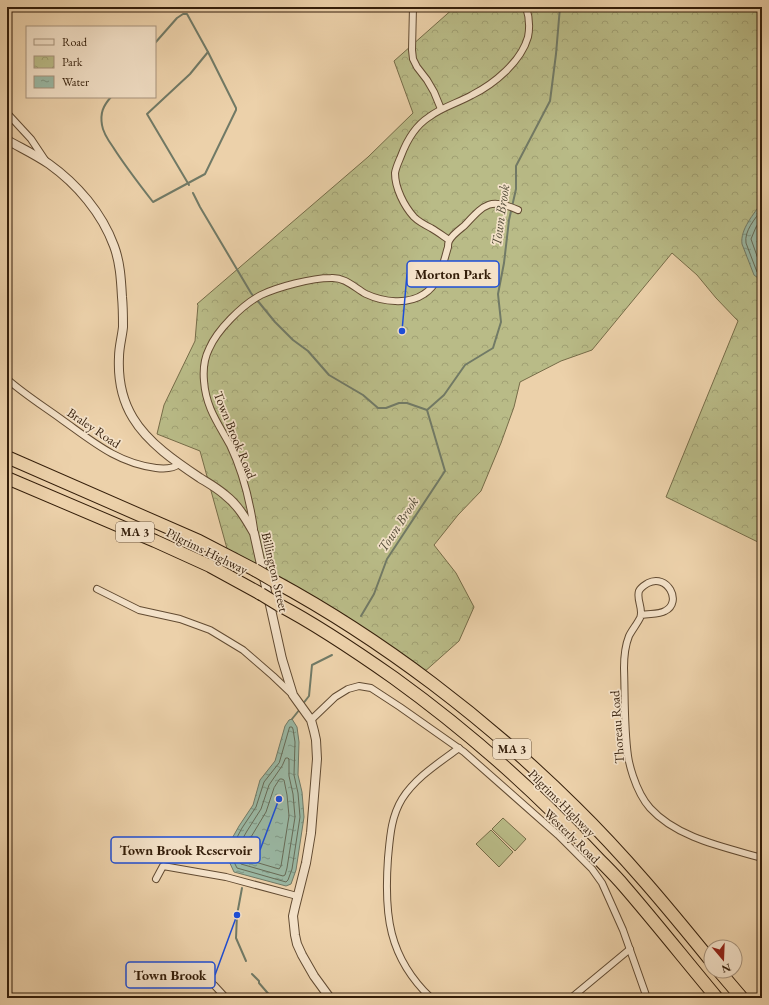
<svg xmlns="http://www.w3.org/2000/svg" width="769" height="1005" viewBox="0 0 769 1005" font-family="'EB Garamond',serif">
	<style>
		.park { fill: url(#park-crowns); stroke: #766c48 }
		.pitch { fill: #b9bb87; stroke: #766c48 }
		.water { fill: url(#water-ripples); stroke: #717a66 }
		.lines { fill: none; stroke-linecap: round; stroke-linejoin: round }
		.shore { stroke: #676b57; stroke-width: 1 }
		.stream { stroke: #717a66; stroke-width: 2 }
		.minor-casing { stroke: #624b32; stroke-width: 8 }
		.tertiary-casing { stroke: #624b32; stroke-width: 10 }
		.motorway-casing { stroke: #341e0a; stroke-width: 14 }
		.minor { stroke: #f3e1c8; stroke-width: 6 }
		.tertiary { stroke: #f3e1c8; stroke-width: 8 }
		.motorway { stroke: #ecd1aa; stroke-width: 12 }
		.motorway-bridge-casing { stroke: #341e0a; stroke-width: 14; stroke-linecap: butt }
		.motorway-bridge { stroke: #ecd1aa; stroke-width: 12 }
		.labels { text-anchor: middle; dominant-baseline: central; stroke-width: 3.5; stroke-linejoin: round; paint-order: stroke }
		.shield { fill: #f3e1c8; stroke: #6d5843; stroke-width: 1 }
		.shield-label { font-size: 12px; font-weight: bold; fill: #341e0a }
		.street-label { font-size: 13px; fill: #341e0a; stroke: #f3e1c8 }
		.water-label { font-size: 14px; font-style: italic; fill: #534c38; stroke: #f3e1c8 }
		.leader { fill: none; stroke: #1d4ed8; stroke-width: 1.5 }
		.callout-dot { fill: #1d4ed8; stroke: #f3e1c8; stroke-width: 1.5 }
		.callout { fill: #f3e1c8; stroke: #1d4ed8; stroke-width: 1.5 }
		.callout-label { font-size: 14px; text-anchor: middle; font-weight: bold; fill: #341e0a }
	</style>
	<defs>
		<pattern id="park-crowns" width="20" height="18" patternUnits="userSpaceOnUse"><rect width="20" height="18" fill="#b9bb87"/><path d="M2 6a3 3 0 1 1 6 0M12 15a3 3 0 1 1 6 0" fill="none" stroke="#a0a073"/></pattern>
		<pattern id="water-ripples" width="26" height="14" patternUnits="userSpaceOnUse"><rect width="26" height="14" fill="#9ab8a4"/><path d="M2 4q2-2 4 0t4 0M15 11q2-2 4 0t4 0" fill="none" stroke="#7e9584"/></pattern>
	</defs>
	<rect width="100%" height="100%" fill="#ecd1aa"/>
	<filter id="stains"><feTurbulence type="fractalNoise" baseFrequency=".005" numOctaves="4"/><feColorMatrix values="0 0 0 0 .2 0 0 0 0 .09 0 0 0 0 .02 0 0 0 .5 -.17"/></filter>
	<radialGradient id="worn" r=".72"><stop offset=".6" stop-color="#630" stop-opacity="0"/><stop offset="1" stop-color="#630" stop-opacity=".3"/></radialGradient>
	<path class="park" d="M455,7H762V544L666,497L738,321L716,298L697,275L672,253L592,350L561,361L520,382L514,407L501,443L481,491L458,515L434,545L456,573L474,607L459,641L423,673L370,636L231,563L200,451L157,434L164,405L195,341L198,305L197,304L368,157L413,113L394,61Z"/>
	<g class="pitch">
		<path d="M503,818L526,839L515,851L492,829Z"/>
		<path d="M491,830L513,852L499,867L476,844Z"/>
	</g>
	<g class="water">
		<path d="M762,202V281L754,275L742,244C740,229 754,214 762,202Z"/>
		<path d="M292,719L297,727L299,742L298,775L302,792L304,817L296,870L291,884L286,886L234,872L228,859L230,842L239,826L253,805L260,780L275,761L285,726L289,720Z"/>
	</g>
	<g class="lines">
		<g class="shore">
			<path d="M762,209C755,219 744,231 746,243L757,272L762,276"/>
			<path d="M762,218L756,227L751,239L762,270"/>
			<path d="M290,727H292L293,729L295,742L294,775L298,793L300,817L292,869L288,880L286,882L237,868L232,858L234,843L242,828L256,807L264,782L279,763Z"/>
			<path d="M286,758H288L289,759V776L293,794L295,817L287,868L285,875L283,876L241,864L237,858L239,845L247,831L261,809L269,785L282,766Z"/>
			<path d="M280,779H282L284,780L287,795L289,816L281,866L279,869L245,859L243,856L245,847L266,812L274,788Z"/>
		</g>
		<g class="stream">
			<path d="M111,97C103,106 100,113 102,125C103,133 108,140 113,147C125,166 139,184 153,202L205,174L236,110V108L208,52L187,14H183L177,18L155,43"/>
			<path d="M189,185L147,114L190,74L208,52"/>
			<path d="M193,193L200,207L251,293L254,297"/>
			<path d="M257,300L275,322L293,340L308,351L329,375L363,395L378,408H386L399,403H407L427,410"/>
			<path d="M361,616L374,594L387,559L445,471L427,410L444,395L465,365L493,348L501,322L498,294L504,263L509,220L516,189V166L550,101L556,54L560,7"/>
			<path d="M302,705L309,696L312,665L332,655"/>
			<path d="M292,719L300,709"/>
			<path d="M242,888L237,915L236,938L246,961"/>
			<path d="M252,974L259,981V983L272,998"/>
		</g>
		<defs>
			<g id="minor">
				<path d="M413,7L412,50L413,59L417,67L427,80L434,92L441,109"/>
				<path d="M7,113L31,139L45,160"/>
				<path d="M449,240C443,236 438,232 431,228C425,225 419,222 414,217C404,206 395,188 395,173C396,167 399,161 401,156C407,140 415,126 429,117C442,107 458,103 472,95C494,84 521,62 528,37C530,27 529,16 526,7"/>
				<path d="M7,379C24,394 43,406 61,419C92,441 117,463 156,468C164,469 173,469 179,464"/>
				<path d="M254,529C250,502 242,470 230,445C218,423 206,408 204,381C203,370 204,359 209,349C217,330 242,305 261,295C278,287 311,278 331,278C345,277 355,288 366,294C383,302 408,305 424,294C440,284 443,263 448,247C448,245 448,243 449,241C452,235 459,230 464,226C484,205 489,197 518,210"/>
				<path d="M97,589L139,610L180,619L210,630L243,650L273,676L293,695"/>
				<path d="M641,615C649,613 658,615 665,611C683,602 667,573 648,583C645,585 641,587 639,591C636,600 644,609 640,618C637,624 632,630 629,636C625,646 624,658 624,668C625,697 624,727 628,756C629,763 631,770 633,776C637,788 642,799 650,808C677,838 724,847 762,858"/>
				<path d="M311,720L335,697L348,689L359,686L371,688L400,707L464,752L558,835L592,869L602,883L623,930L647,998"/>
				<path d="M156,879L163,866L226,877L297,896"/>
				<path d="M214,985L226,998"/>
				<path d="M431,998C388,957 384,914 388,858C390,837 391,817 402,799C416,777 439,763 459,748"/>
				<path d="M571,998L630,949"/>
			</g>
			<path id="tertiary" d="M7,140C21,148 36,155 49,164C77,184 102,213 114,246C120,262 121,279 122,297C123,307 123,317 123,327C122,337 119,347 119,357C118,378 122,400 133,418C148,443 176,462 200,478C208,483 217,488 225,495C238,505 246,519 254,533L282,659L293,695L311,720L314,731L316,740L317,759L311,833L306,863L295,907L293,916L295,935L297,944L302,955L314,976L330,998"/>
			<g id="motorway">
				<path d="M7,457L199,541L255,570"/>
				<path d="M7,478L155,541L210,566L261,594"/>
				<path d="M274,581C383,640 487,720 575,807C624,855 668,908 711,961"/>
				<path d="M279,605C319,626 357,652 394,678C466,730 530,786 591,851C602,863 614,874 624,886C656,923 686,961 717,998"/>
				<path d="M719,971L742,998"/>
			</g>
		</defs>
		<use href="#minor" class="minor-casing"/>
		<use href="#tertiary" class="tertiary-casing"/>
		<use href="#motorway" class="motorway-casing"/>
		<use href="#minor" class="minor"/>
		<use href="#tertiary" class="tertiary"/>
		<use href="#motorway" class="motorway"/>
		<defs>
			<g id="motorway-bridge">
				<path d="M255,570L274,581"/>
				<path d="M261,594L279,605"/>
			</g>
		</defs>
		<use href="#motorway-bridge" class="motorway-bridge-casing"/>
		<use href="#motorway-bridge" class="motorway-bridge"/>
	</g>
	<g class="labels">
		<g class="shield">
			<rect x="116" y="522" width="38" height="20" rx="3"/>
			<rect x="493" y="739" width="38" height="20" rx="3"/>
		</g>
		<g class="shield-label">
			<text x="135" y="532">MA 3</text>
			<text x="512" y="749">MA 3</text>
		</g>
		<g class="street-label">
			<text transform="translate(94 428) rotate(34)">Braley Road</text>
			<text transform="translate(235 435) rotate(68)">Town Brook Road</text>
			<text transform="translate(207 551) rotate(26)">Pilgrims Highway</text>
			<text transform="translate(275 572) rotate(77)">Billington Street</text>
			<text transform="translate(617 727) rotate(-94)">Thoreau Road</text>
			<text transform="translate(562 803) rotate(45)">Pilgrims Highway</text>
			<text transform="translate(572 836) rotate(44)">Westerly Road</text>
		</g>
		<g class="water-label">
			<text transform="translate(500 215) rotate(-82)">Town Brook</text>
			<text transform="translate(398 524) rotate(-57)">Town Brook</text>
		</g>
	</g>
	<path class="leader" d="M402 331L407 274M279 799L260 850M237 915L215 975"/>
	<g class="callout-dot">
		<circle cx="402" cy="331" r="4"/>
		<circle cx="279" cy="799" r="4"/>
		<circle cx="237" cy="915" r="4"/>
	</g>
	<g class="callout">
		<rect x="407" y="261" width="92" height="26" rx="4"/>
		<rect x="111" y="837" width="149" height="26" rx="4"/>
		<rect x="126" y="962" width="89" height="26" rx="4"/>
	</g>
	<g class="callout-label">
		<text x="453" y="279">Morton Park</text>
		<text x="186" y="855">Town Brook Reservoir</text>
		<text x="170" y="980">Town Brook</text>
	</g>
	<rect width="769" height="1005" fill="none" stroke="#ecd1aa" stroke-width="24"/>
	<rect x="8" y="8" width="753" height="989" fill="none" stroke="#341e0a" stroke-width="2"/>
	<rect x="12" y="12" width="745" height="981" fill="none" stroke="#341e0a"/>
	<rect x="26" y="26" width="130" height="72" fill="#f3e1c8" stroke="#a7937c"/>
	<rect x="34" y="39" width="20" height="6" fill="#f3e1c8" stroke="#a7937c"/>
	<text x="62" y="46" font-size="12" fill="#341e0a">Road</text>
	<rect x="34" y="56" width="20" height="12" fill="url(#park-crowns)" stroke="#a7937c"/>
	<text x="62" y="66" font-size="12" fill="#341e0a">Park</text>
	<rect x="34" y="76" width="20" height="12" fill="url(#water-ripples)" stroke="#a7937c"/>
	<text x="62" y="86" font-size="12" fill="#341e0a">Water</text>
	<g transform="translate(723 959) rotate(161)"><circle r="19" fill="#f3e1c8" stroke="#a7937c"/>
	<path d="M0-3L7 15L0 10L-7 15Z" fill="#8f2418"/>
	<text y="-6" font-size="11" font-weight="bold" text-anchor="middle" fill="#341e0a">N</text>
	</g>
	<rect width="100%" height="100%" filter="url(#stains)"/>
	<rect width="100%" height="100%" fill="url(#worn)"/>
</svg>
